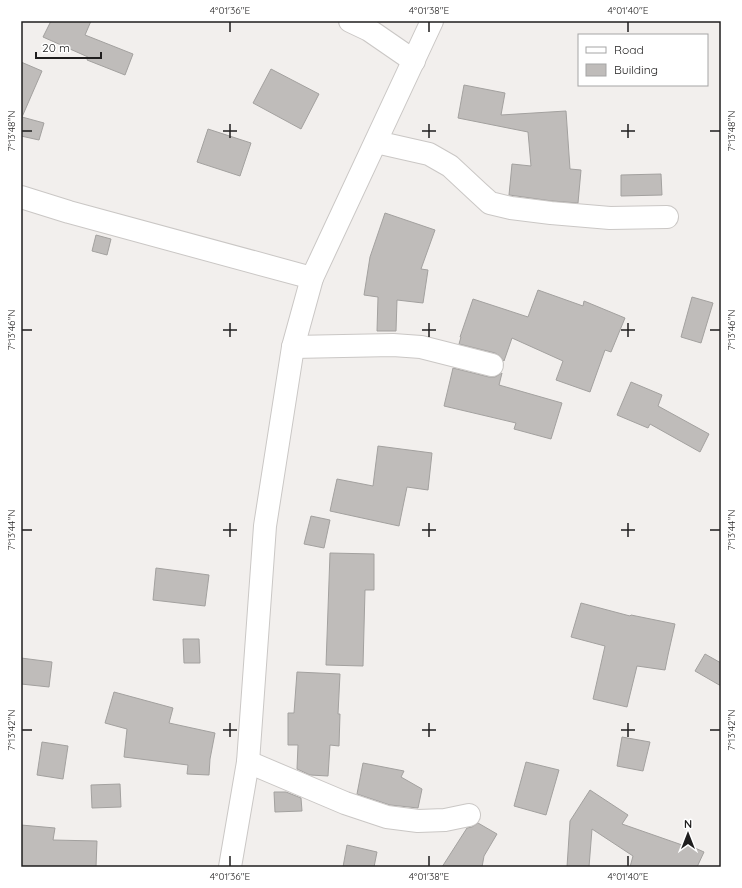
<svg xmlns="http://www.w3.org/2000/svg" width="742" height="888" viewBox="0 0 742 888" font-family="Quicksand,sans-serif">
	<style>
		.building { fill: #bfbcba; stroke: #a3a19f }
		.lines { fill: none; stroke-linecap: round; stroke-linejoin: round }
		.minor-casing { stroke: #cac7c5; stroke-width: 24 }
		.major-casing { stroke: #cac7c5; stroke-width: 24 }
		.minor { stroke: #fff; stroke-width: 22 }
		.major { stroke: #fff; stroke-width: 22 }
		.ticks { fill: none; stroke: #1f1e1e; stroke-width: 1.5 }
		.neatline { fill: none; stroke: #1f1e1e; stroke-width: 1.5 }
		.ticks-label { font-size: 10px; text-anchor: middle; fill: #1f1e1e }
	</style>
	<rect width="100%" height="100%" fill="#f2efed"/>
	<g class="building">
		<path d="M51,21H91L85,35L133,54L125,75L87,60L88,57L43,37Z"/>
		<path d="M21,62L42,71L22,117L44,123L39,140L21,136Z"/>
		<path d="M271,69L319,94L301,129L253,103Z"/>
		<path d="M464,85L505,93L501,115L566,111L570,169L581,170L578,203L552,201L509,195L512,164L531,166L528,132L458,118Z"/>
		<path d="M208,129L251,143L240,176L197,162Z"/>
		<path d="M661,174L662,195L621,196V175Z"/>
		<path d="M385,213L435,230L421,269L428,270L423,303L397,300L396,331H377L378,297L364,295L370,257Z"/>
		<path d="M96,235L111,239L107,255L92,251Z"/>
		<path d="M538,290L583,306L584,301L625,318L611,352L605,350L590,392L556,380L563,361L512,338L504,361L500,356L495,353L459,344L461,337H460L473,299L528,317Z"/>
		<path d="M692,297L713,303L701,343L681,337Z"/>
		<path d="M453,368L489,377H495L502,373L499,385L562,403L551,439L514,429L516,423L444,406Z"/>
		<path d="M631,382L662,395L658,406L709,434L700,452L650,424L648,428L617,415Z"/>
		<path d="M378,446L432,453L428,490L407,487L399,526L330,511L337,479L373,486Z"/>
		<path d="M311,516L330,520L324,548L304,544Z"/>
		<path d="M330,553L374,554V590H365L363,666L326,665Z"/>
		<path d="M156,568L209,575L205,606L153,600Z"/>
		<path d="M581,603L630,616L631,615L675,624L668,655L665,670L637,666L627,707L593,699L605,646L571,637Z"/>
		<path d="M183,639H199L200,663H184Z"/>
		<path d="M705,654L721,663V686L695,671Z"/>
		<path d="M21,658L52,662L49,687L21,684Z"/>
		<path d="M297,672L340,674L338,714H340L339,746L330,745L328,776L310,775L297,769L298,745H288V713H294Z"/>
		<path d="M114,692L173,708L169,723L215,733L210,759L209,775L187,774L188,765L124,757L127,729L105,723Z"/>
		<path d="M622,737L650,742L643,771L617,766Z"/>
		<path d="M42,742L68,746L63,779L37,775Z"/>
		<path d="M526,762L559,770L546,815L514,806Z"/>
		<path d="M363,763L404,771L401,777L422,789L418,808L390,805L357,794Z"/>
		<path d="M120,784L121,807L92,808L91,785Z"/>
		<path d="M590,790L628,815L622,824L685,846L686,844L704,852L697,867H630L633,856L592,829L589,867H567L570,821Z"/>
		<path d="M274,792H286L301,798L302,811L275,812Z"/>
		<path d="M478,823L497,834L484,856L482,867H442L467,828L472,827Z"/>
		<path d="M21,825L55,828L53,840L97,841L96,867H21Z"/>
		<path d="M347,845L377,852L374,867H343Z"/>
	</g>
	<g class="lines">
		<defs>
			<g id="minor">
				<path d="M350,21L369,30L414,61"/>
				<path d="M376,142L429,154L450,166L479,193L490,203L511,208L551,213L610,218L667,217"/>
				<path d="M21,197L69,212L312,278"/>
				<path d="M293,347L393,345L421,347L492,365"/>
				<path d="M248,762L345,803L387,817L418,821L445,820L469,815"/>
			</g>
			<path id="major" d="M230,867L248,762L265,526L293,347L312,278L432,21"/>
		</defs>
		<use href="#minor" class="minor-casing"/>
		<use href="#major" class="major-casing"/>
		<use href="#minor" class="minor"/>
		<use href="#major" class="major"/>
	</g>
	<path class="ticks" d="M230,22V32M429,22V32M628,22V32M230,124V138M429,124V138M628,124V138M22,131H32M223,131H237M422,131H436M621,131H635M710,131H720M230,323V337M429,323V337M628,323V337M22,330H32M223,330H237M422,330H436M621,330H635M710,330H720M230,523V537M429,523V537M628,523V537M22,530H32M223,530H237M422,530H436M621,530H635M710,530H720M230,723V737M429,723V737M628,723V737M22,730H32M223,730H237M422,730H436M621,730H635M710,730H720M230,856V866M429,856V866M628,856V866"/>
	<rect width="742" height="888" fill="none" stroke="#ffffff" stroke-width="44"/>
	<rect x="578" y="34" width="130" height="52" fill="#ffffff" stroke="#a5a5a5"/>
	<rect x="586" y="47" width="20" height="6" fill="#ffffff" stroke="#a5a5a5"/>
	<text x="614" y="54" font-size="12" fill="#1f1e1e">Road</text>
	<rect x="586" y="64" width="20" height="12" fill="#bfbcba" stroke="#a5a5a5"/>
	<text x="614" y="74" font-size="12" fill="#1f1e1e">Building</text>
	<g transform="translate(688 834)" stroke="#ffffff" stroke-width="3" paint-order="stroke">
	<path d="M0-3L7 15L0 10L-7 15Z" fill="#1f1e1e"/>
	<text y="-6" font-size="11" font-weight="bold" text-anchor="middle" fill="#1f1e1e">N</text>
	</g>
	<path d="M36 52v6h65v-6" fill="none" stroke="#1f1e1e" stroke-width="2"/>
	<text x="42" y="52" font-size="12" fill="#1f1e1e" stroke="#ffffff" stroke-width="3" paint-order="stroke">20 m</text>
	<rect x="22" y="22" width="698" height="844" class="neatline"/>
	<g class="ticks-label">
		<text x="230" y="14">4°01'36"E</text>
		<text x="429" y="14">4°01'38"E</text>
		<text x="628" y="14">4°01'40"E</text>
		<text transform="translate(11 131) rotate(-90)" y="4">7°13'48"N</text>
		<text transform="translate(731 131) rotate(-90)" y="4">7°13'48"N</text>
		<text transform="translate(11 330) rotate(-90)" y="4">7°13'46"N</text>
		<text transform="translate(731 330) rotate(-90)" y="4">7°13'46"N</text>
		<text transform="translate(11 530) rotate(-90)" y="4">7°13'44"N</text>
		<text transform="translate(731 530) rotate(-90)" y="4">7°13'44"N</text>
		<text transform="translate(11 730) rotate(-90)" y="4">7°13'42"N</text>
		<text transform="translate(731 730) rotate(-90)" y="4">7°13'42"N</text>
		<text x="230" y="880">4°01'36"E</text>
		<text x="429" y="880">4°01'38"E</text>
		<text x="628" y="880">4°01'40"E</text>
	</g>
</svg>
